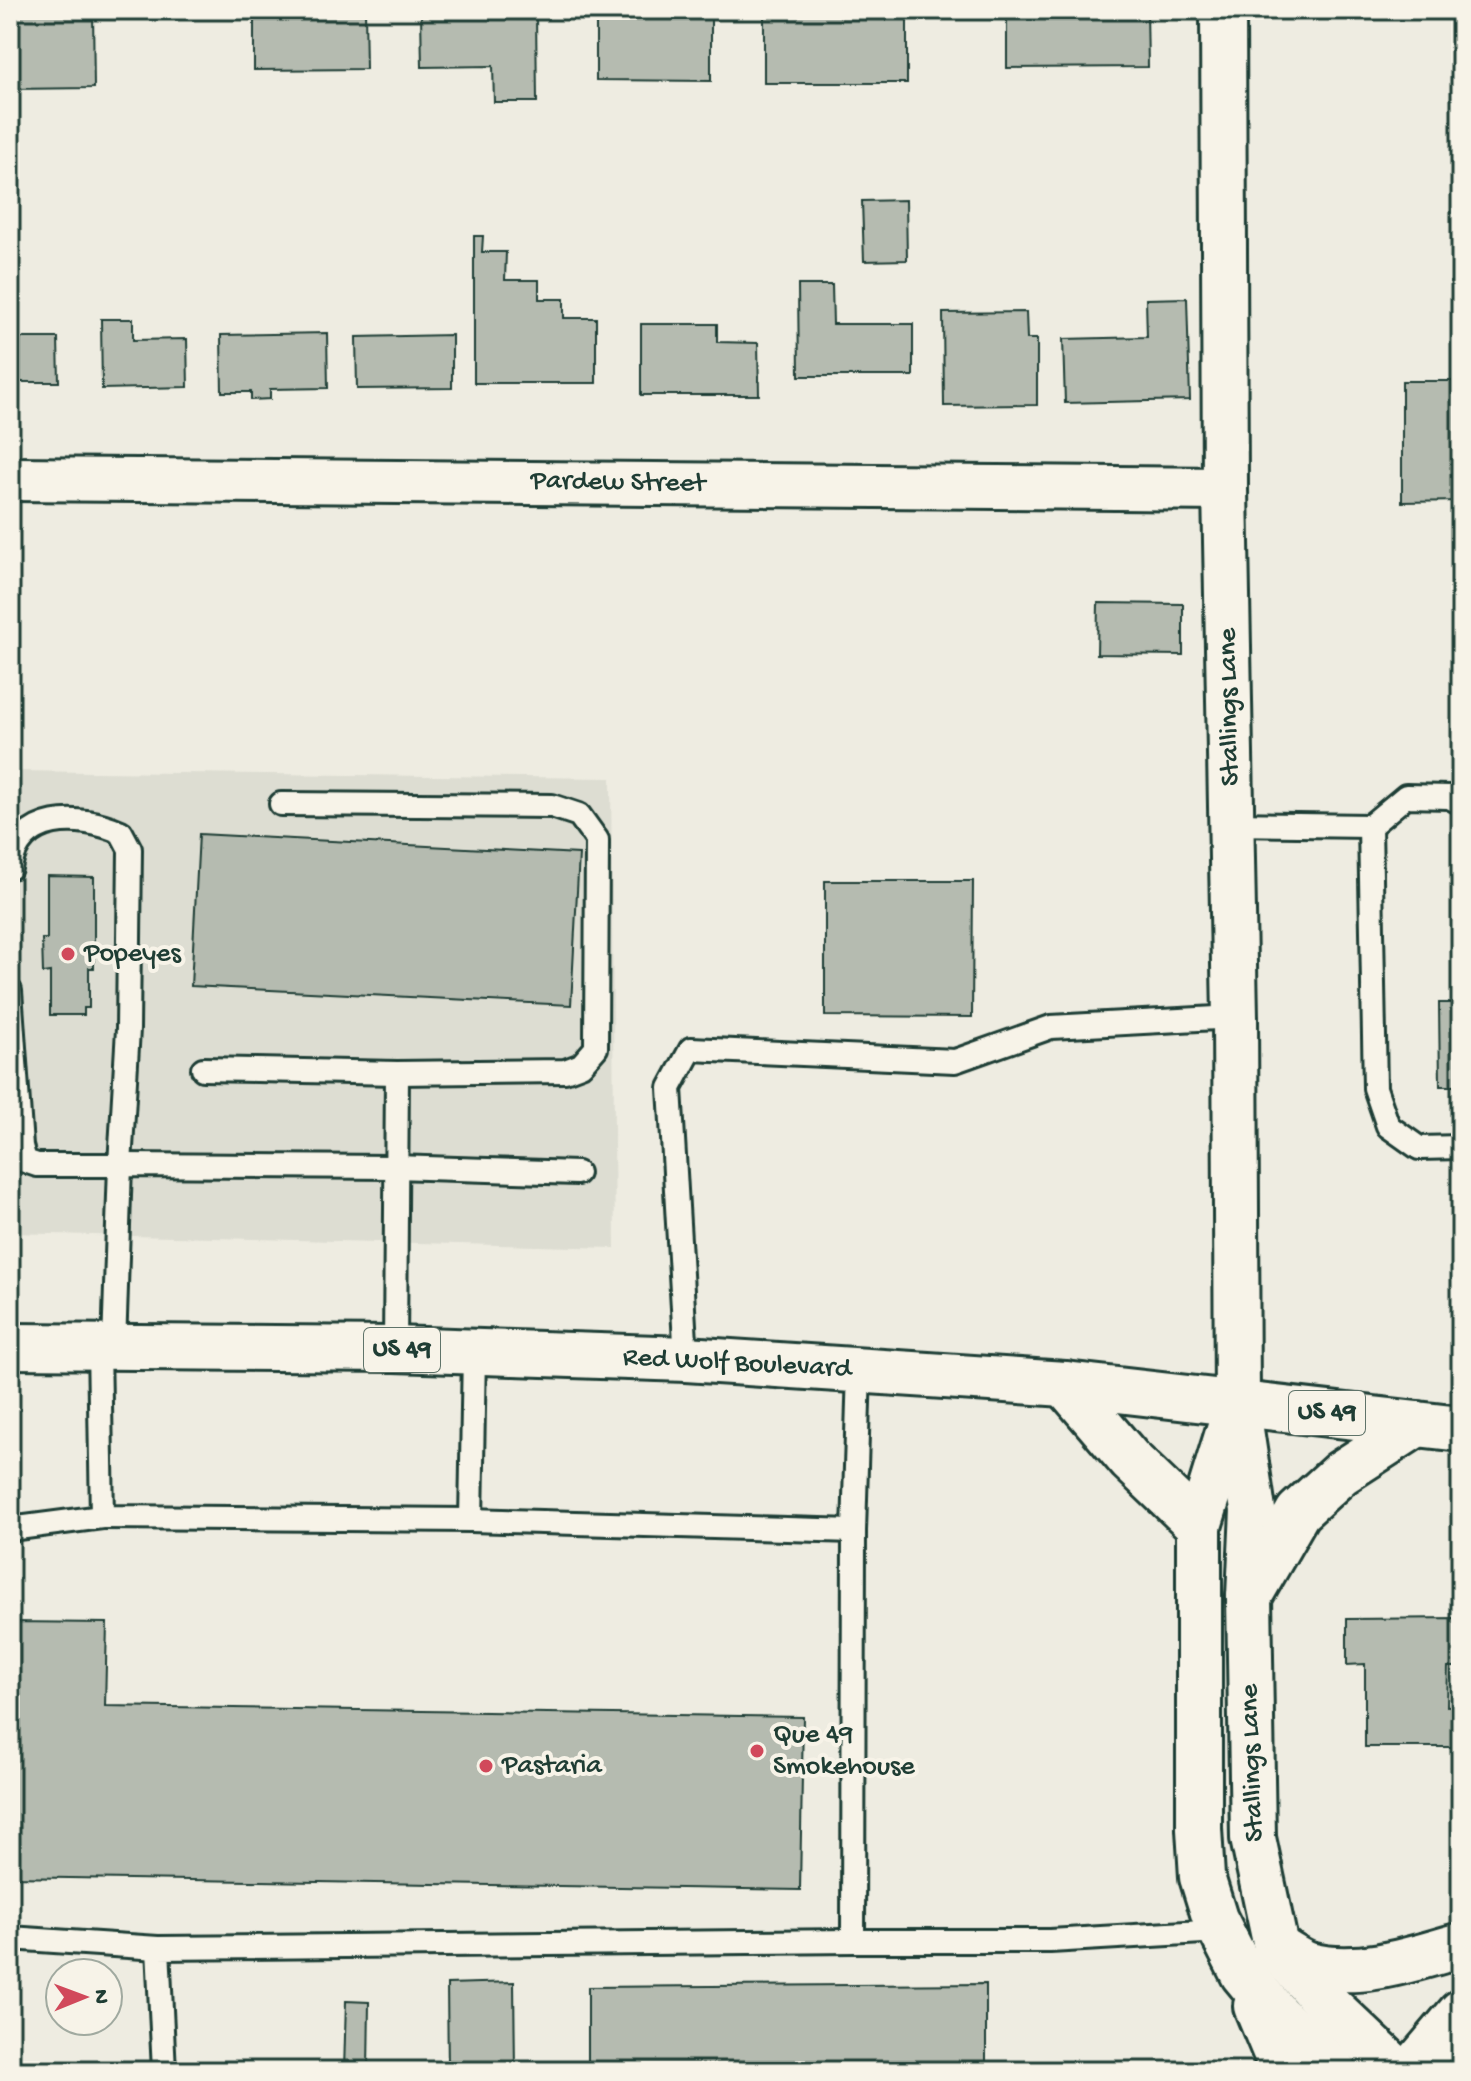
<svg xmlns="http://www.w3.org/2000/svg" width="1471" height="2081" viewBox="0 0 1471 2081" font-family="'Gochi Hand',sans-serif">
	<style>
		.built { fill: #ddddd2 }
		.building { fill: #b5bbb0; stroke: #1f3d34; stroke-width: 2 }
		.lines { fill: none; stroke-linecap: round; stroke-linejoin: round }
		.service-casing { stroke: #1f3d34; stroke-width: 28 }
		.minor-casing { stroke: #1f3d34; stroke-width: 48 }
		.tertiary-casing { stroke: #1f3d34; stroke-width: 50 }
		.trunk-casing { stroke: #1f3d34; stroke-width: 50 }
		.service { stroke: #f7f3e8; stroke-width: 22 }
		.minor { stroke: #f7f3e8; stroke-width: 42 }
		.tertiary { stroke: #f7f3e8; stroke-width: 44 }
		.trunk { stroke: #f7f3e8; stroke-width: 44 }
		.poi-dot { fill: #d1495b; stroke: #f7f3e8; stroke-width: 3 }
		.labels { text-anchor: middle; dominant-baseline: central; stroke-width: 8; stroke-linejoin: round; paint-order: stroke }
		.shield { fill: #f7f3e8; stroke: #60746a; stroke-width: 2 }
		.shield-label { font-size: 26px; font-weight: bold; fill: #1f3d34 }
		.street-label { font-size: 28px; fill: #1f3d34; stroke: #f7f3e8 }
		.poi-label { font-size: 28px; fill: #1f3d34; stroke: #f7f3e8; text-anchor: start }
	</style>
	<rect width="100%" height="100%" fill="#eeece1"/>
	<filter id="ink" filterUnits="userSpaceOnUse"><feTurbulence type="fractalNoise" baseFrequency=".0125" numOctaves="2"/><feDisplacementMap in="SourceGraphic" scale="16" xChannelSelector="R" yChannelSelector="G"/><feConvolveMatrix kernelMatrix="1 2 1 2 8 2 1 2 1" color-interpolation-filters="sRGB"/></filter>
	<g filter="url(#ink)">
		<path class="built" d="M10,771L611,778L615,1248L10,1233Z"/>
		<g class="building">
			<path d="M10,10H93L94,88L10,89Z"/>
			<path d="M254,10H365L366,69L254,70Z"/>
			<path d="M596,10H711V81L596,80Z"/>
			<rect x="764" y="10" width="143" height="73"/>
			<path d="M1007,10H1147L1148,67L1007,68Z"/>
			<path d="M536,13L537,102H494L493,66L422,67L421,14Z"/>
			<path d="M906,200L907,260L864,261L862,201Z"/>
			<path d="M474,236H483L482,252H506L505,280H539V299H564V318H596V383H474Z"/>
			<path d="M798,285H832L833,324H913V376H799Z"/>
			<path d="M1187,298L1190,400L1065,403L1063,339L1147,337L1146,299Z"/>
			<path d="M1026,312L1027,339H1037V405L944,406L943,313Z"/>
			<path d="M101,319H133V340L187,339L188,387L102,389Z"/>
			<path d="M641,324H717V342L758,343L759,395H641Z"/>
			<path d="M327,333L328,388L270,389V399L251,400V392H222L221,335Z"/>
			<path d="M452,335V388L357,389L356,337Z"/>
			<path d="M10,338H58L59,382H10Z"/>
			<path d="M1402,381H1461V501L1402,502Z"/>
			<path d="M1098,603L1183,604V655L1097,654Z"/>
			<path d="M199,834L579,854L571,1005L191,986Z"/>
			<path d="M47,876L94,877V968H89V1008H84V1015H50V972L43,973L42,939H47Z"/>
			<path d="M825,881H973L972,1017L825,1016Z"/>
			<path d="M1439,1003H1461V1086H1440Z"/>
			<path d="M1461,1618V1667H1448L1447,1706L1461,1705V1747H1365V1664L1347,1665V1619Z"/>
			<path d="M10,1622L107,1623L105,1706L803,1717L800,1890L10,1877Z"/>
			<path d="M514,1982L515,2071H448L447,1984Z"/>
			<path d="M986,1984V2071H588V1987Z"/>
			<path d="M346,2001L369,2002L368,2071H344Z"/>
		</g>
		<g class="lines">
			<defs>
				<g id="service">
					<path d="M1232,824L1370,826L1406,796L1449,797L1461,803"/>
					<path d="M1370,826L1375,1088L1388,1126L1419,1148L1461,1147"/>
					<path d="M10,868C19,812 80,814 121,832L130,849L128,1029L120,1165H37L25,1161L21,1146L10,991"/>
					<path d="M203,1069L397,1073L565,1071L581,1065L596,1048L597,840L579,815L552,806L281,804"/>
					<path d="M99,1347L102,1517L471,1520L854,1531L859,1370"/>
					<path d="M114,1347L120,1165L395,1167L577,1173"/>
					<path d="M395,1349L397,1073"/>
					<path d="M686,1359L670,1088L691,1049L955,1061L1051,1027L1235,1017"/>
					<path d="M471,1520L474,1352"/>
					<path d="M10,1529L102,1517"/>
					<path d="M854,1531L853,1941H1050L1220,1931"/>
					<path d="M10,1938L158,1948"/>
					<path d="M164,2071L158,1948L853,1941"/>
				</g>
				<path id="minor" d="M10,479C415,479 820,488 1225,489"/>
				<g id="tertiary">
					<path d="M1223,10L1225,489L1235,1017L1237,1403L1253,1510L1249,1597L1253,1838L1276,1947L1322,1999L1398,2071"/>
					<path d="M1234,1413L1199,1526V1829L1202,1877L1215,1919L1243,1974L1277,2015L1335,2071"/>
					<path d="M1281,1950C1290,1955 1299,1962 1309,1965C1359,1978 1413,1959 1461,1945"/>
					<path d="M1256,2006L1283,2071"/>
					<path d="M1411,2071L1461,2012"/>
				</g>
				<g id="trunk">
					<path d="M10,1346L395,1349L686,1359L1065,1384L1461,1429"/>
					<path d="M1065,1384L1130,1460L1199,1526"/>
					<path d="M1249,1597L1298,1512L1341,1473L1417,1424"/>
				</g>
			</defs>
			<use href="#service" class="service-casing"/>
			<use href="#minor" class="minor-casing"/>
			<use href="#tertiary" class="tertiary-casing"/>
			<use href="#trunk" class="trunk-casing"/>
			<use href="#service" class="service"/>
			<use href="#minor" class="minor"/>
			<use href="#tertiary" class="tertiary"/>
			<use href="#trunk" class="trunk"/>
		</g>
	</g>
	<g class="poi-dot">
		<circle cx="68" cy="954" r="8"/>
		<circle cx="757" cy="1751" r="8"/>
		<circle cx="486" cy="1766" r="8"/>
	</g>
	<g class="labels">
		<g class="shield">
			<rect x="364" y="1328" width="76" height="44" rx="6"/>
			<rect x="1289" y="1391" width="76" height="44" rx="6"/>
		</g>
		<g class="shield-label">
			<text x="402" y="1350">US 49</text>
			<text x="1327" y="1413">US 49</text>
		</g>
		<g class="street-label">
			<text transform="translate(618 483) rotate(1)">Pardew Street</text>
			<text transform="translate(1230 707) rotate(-91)">Stallings Lane</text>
			<text transform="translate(737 1364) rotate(3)">Red Wolf Boulevard</text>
			<text transform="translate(1253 1763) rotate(-92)">Stallings Lane</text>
		</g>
		<g class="poi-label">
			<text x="84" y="954">Popeyes</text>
			<text x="773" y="1735">Que 49<tspan x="773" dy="32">Smokehouse</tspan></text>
			<text x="502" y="1766">Pastaria</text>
		</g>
	</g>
	<rect width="1471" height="2081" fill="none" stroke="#f7f3e8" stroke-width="40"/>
	<rect x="20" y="20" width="1431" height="2041" fill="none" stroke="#1f3d34" stroke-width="3" filter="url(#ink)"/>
	<g transform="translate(84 1997) rotate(89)"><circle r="38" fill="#f7f3e8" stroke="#a1aaa0" stroke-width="2"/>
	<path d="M0-6L14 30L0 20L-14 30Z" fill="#d1495b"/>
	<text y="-12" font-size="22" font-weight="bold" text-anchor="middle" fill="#1f3d34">N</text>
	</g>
</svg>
